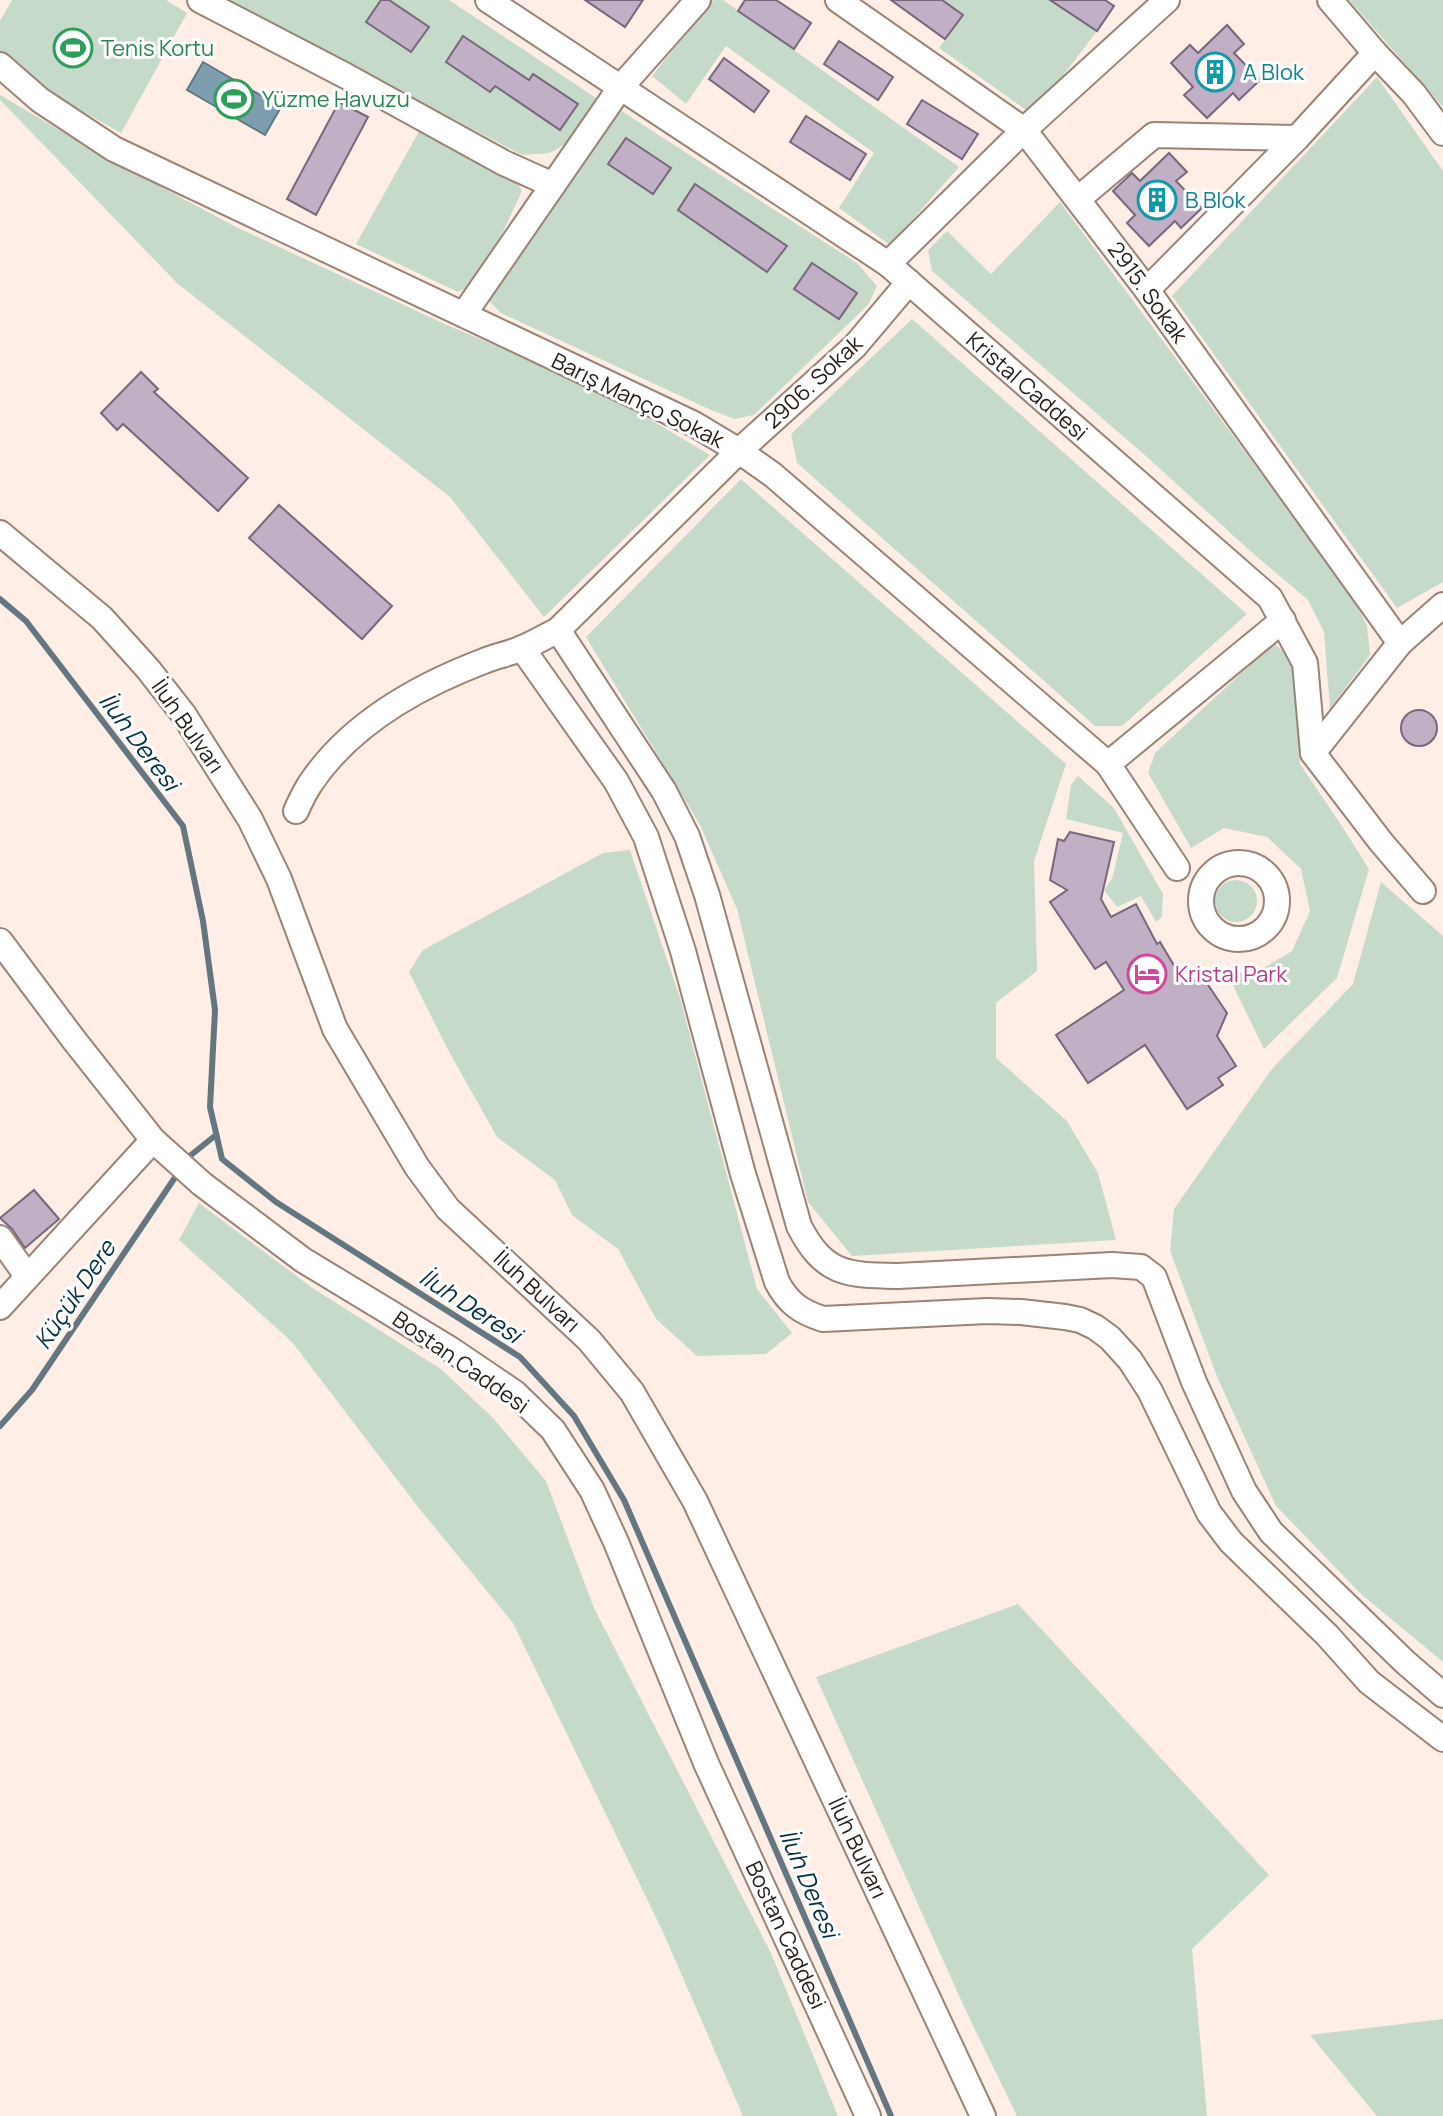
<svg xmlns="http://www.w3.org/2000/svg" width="1443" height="2116" viewBox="0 0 1443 2116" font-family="Manrope,sans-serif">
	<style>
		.green { fill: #c6daca }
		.water { fill: #7e9daf; stroke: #647781; stroke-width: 2 }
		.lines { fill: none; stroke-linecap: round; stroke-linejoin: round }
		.stream { stroke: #647781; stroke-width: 6 }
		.building { fill: #c0afc5; stroke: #76677a; stroke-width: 2 }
		.minor-casing { stroke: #9a8375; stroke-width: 28 }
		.minor { stroke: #fff; stroke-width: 24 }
		.labels { text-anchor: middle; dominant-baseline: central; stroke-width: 6; stroke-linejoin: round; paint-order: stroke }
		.leisure-label { font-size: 22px; fill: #27864d; stroke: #fff; text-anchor: start }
		.culture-label { font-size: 22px; fill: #0d838f; stroke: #fff; text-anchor: start }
		.street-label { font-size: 22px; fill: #261d17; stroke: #fff }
		.hotel-label { font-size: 22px; fill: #b23c85; stroke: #fff; text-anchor: start }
		.water-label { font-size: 24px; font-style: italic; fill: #012f43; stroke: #fff }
	</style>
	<rect width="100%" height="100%" fill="#feeee5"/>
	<g class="green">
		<path d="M12,0H166L187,13L121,133L38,86L0,54V21Z"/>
		<path d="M228,0H449L599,100L572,140L550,153L522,155Z"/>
		<path d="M713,0H723L959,167L890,245L839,208L874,153L726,46L686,104L652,76Z"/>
		<path d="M941,0H1050L1097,31L1033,115L939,48L962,16Z"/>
		<path d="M1349,0H1443V107Z"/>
		<path d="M1377,77L1443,171V582L1397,608L1172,296Z"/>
		<path d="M0,95L109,159L236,227L447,325L600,390L710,455L544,617L450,497L178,284L0,100Z"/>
		<path d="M617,108L857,263L877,286L868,305L754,415L735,419L711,410L501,313L488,300Z"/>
		<path d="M421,128L516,180L522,191L488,264L474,284L458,292L356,244Z"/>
		<path d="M1060,202L1351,595L1367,625L1370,655L1330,709L1324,632L1308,600L1248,549L1147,457L932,271L928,250L947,231L991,274Z"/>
		<path d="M912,319L1247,614L1122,726H1095L797,463L791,434Z"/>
		<path d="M741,479L1066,764L1034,861L1037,971L996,1003V1058L1067,1121L1098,1173L1116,1240L852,1256L808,1202L737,909L700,825L586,637Z"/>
		<path d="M1274,643L1291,658L1299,711L1300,764L1342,826L1369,869L1337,978L1264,1049L1228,975L1262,969L1292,951L1310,911L1301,869L1267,837L1224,828L1191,848L1148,773L1155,753Z"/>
		<path d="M1078,776L1114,808L1163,894L1162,917L1156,922L1141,896L1117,907L1104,890L1112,879L1123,833L1066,819L1071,785Z"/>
		<path d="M630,850L680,998L757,1289L792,1333L766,1354L697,1356L656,1319L618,1249L572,1215L555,1180L497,1137L447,1048L409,972L423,950L603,853Z"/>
		<circle cx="1236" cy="901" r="21"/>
		<path d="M1381,882L1443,936V1662L1361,1594L1276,1506L1218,1379L1170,1251L1174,1209L1271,1070L1353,984Z"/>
		<path d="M199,1203L314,1289L441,1369L493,1418L546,1481L594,1608L771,1953L838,2116H743L663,1932L513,1623L418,1507L292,1342L179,1240Z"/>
		<path d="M1018,1604L1269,1875L1192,1949L1207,2116H1017L965,2009L816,1677Z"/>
		<path d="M1443,2019V2116H1377L1310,2035Z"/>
	</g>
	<path class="water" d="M203,62L281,107L265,135L187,90Z"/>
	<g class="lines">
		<g class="stream">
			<path d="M0,599L26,621L183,826L203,921L215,1010L210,1107L222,1159L276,1202L520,1357L574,1416L624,1500L891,2116"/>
			<path d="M191,1155L216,1135"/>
			<path d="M0,1426L32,1390L174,1179"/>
		</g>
	</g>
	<g class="building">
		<path d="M381,0H389L429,27L411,52L366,22Z"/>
		<path d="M585,0H643L625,27Z"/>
		<path d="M745,0H776L811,23L794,49L738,11Z"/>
		<path d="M891,0H942L963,15L945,39Z"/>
		<path d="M1050,0H1105L1114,6L1097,31Z"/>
		<path d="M1227,25L1244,44L1234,53L1260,80L1239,100L1233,93L1207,118L1184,95L1193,87L1171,63L1190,45L1198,53Z"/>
		<path d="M463,36L529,80L533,74L578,104L560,130L495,86L490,92L446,62Z"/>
		<path d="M839,41L893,77L878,100L824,64Z"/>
		<path d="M724,58L769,91L754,112L709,79Z"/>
		<path d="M922,100L978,134L962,159L907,124Z"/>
		<path d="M339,102L368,117L316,215L287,199Z"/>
		<path d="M806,116L866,154L850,180L790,142Z"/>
		<path d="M626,138L671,168L653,194L608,164Z"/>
		<path d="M1169,153L1187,172L1176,181L1202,208L1181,228L1175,221L1149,246L1127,223L1135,215L1113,191L1132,173L1140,181Z"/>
		<path d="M695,184L787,246L767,272L678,210Z"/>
		<path d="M812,263L857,293L839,319L794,289Z"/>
		<path d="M141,372L158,389L154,392L248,478L218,511L123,424L117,430L101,413Z"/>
		<path d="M279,505L392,606L362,639L249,538Z"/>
		<circle cx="1419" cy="728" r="18"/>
		<path d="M1070,832L1114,842L1101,899L1111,917L1136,904L1157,944L1160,942L1182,979L1206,982L1227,1013L1217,1036L1236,1066L1218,1078L1223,1085L1187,1109L1145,1045L1088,1083L1056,1035L1124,990L1106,962L1095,969L1050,902L1067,890L1050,880L1058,839L1064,841Z"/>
		<path d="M34,1190L59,1219L25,1248L12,1229L0,1218Z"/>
	</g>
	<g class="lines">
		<defs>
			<g id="minor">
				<path d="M200,0L346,76L504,163L553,185"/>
				<path d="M488,0L888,264L1270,598L1305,663L1313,753L1381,842L1423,891"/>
				<path d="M838,0L1024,130L1147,290L1400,643"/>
				<path d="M1330,0L1375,53L1414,94L1443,133"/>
				<path d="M0,65L40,100L114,149L694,424L739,451L773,475L1108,764L1177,868"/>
				<path d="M1078,199L1154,135L1297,138"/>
				<path d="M888,264L1024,130L1167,0"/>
				<path d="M1147,290L1297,138L1375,53"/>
				<path d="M464,314L620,88L698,0"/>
				<path d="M0,533L102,618L148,669L184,715L250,819L279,879L335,1029L417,1167L448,1209L589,1340L632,1392L695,1501L983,2116"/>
				<path d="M558,630L664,791L687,836L707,895L799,1226C824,1275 847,1275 898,1276L1112,1265L1141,1267L1154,1277L1194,1382L1244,1491L1271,1532L1405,1662L1443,1695"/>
				<path d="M522,648L616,781L646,837L683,951L743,1174L777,1282C788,1303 801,1312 823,1319L987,1311L1021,1312L1065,1317L1080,1320L1095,1327L1110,1338L1130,1360L1150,1391L1209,1513L1231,1542L1327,1635L1369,1682L1443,1739"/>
				<path d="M1313,753L1400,643L1443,605"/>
				<path d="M1108,764L1283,620"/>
				<path d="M296,811C300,802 305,792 310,784C350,724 418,686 484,661C496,656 508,654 520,649C533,644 546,636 558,630L739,451L855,346L909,282"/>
				<circle cx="1239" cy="901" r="38"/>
				<path d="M0,941L74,1040L153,1140L202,1184L303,1260L450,1349L515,1393L553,1430L592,1490L616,1542L706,1763L868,2116"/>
				<path d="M0,1238L27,1276"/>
				<path d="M0,1307L153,1140"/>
			</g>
		</defs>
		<use href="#minor" class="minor-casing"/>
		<use href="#minor" class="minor"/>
	</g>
	<defs>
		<symbol id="stadium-ring" viewBox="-11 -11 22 22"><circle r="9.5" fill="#fff" stroke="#2e9e5b" stroke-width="1.5"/><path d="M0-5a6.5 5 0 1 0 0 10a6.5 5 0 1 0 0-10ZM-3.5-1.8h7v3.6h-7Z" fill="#2e9e5b"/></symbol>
		<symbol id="building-ring" viewBox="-11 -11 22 22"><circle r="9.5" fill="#fff" stroke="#0f9aa8" stroke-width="1.5"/><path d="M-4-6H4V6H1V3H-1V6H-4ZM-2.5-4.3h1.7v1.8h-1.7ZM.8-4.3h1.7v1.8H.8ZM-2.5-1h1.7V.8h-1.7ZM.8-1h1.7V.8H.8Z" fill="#0f9aa8"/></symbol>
		<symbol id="hotel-ring" viewBox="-11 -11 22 22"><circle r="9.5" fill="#fff" stroke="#d1479c" stroke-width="1.5"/><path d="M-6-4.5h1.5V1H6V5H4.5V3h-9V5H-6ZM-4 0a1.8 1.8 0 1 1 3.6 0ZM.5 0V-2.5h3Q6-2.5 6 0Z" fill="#d1479c"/></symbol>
	</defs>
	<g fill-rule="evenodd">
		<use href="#stadium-ring" x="51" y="26" width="44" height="44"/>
		<use href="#building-ring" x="1193" y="50" width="44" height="44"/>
		<use href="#stadium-ring" x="212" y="77" width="44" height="44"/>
		<use href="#building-ring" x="1135" y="178" width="44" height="44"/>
		<use href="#hotel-ring" x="1125" y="952" width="44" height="44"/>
	</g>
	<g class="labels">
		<g class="leisure-label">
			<text x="101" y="48">Tenis Kortu</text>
			<text x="262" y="99">Yüzme Havuzu</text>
		</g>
		<g class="culture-label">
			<text x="1243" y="72">A Blok</text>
			<text x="1185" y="200">B Blok</text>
		</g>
		<g class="street-label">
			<text transform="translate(1148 292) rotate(54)">2915. Sokak</text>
			<text transform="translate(813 382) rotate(-43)">2906. Sokak</text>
			<text transform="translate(1027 386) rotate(41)">Kristal Caddesi</text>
			<text transform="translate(638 400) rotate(26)">Barış Manço Sokak</text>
			<text transform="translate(188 726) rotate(55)">İluh Bulvarı</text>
			<text transform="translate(537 1291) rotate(43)">İluh Bulvarı</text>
			<text transform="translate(461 1362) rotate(35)">Bostan Caddesi</text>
			<text transform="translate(858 1848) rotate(65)">İluh Bulvarı</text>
			<text transform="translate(786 1935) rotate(65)">Bostan Caddesi</text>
		</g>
		<g class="hotel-label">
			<text x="1175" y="974">Kristal Park</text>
		</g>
		<g class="water-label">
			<text transform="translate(140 741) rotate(53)">İluh Deresi</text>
			<text transform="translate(74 1294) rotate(-56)">Küçük Dere</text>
			<text transform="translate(471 1305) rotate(33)">İluh Deresi</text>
			<text transform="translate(810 1883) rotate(67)">İluh Deresi</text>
		</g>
	</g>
</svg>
